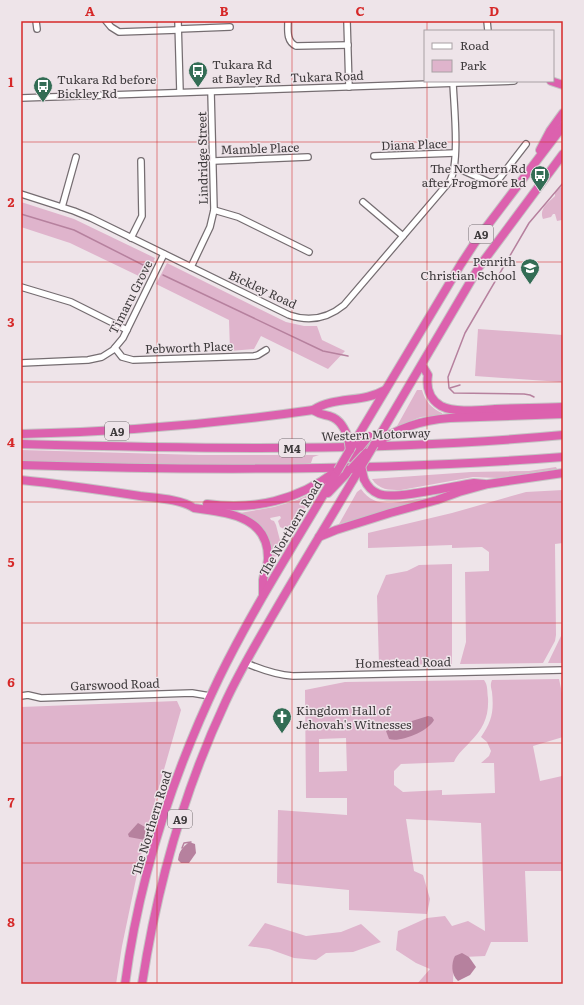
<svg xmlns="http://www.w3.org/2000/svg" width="584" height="1005" viewBox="0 0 584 1005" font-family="Literata,serif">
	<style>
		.green { fill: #dfb4cc; fill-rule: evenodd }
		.water { fill: #b6819e }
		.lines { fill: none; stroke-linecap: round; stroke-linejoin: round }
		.stream { stroke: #b6819e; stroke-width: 1.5 }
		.minor-casing { stroke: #756d71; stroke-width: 8 }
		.highway-casing { stroke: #c5c4c4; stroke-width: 10 }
		.minor { stroke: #fff; stroke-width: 5.5 }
		.highway { stroke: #dc61ae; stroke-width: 8 }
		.highway-bridge-casing { stroke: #c5c4c4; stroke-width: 10; stroke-linecap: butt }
		.highway-bridge { stroke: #dc61ae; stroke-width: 8 }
		.grid { fill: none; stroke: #d62828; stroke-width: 1; stroke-opacity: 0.55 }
		.labels { text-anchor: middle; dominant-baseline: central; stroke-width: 3; stroke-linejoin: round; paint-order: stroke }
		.shield { fill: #eee4e9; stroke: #736d70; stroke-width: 1 }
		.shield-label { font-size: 11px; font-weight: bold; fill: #3e3a3c }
		.poi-label { font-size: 12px; fill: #3e3a3c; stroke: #eee4e9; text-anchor: start }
		.street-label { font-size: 12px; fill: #3e3a3c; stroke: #eee4e9 }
		.neatline { fill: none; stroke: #d62828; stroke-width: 1.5 }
		.grid-label { font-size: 13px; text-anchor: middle; font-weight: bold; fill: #d62828 }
	</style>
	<rect width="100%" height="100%" fill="#eee4e9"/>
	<g class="green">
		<path d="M559,187L563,188L562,220L557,221L555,214H553L551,217L543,219C539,208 548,203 555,196V192Z"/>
		<path d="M21,202L74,219L155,258L145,279L70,243L21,227Z"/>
		<path d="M167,263L286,322L304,326H317L322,340L345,351L328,369L261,336L254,349L230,351L229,320L156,284Z"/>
		<path d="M478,329L563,335L561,382L475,376Z"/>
		<path d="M417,390H422C425,401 432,409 442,413V415L421,417L397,426Z"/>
		<path d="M21,450L199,455H319L313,457L311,463L299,465L200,466L21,461Z"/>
		<path d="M556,467L557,469L498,478L473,477L401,490C389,490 379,490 372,479L471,472L529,471Z"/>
		<path d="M361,489C374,508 393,503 412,500C416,499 422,498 426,499L339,524L357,492Z"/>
		<path d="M563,490V543L555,544L556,635L555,641L543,663L460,664L466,642L465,572L489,571V552L482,547L452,548V545L368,548V533L452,513L526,492Z"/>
		<path d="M312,493L308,503L293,528L284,529L280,527L278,521L281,518L280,516L270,518L271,520L274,521L276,525L282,548L277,556L273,557C270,535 259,521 240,513L274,507L297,500Z"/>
		<path d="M452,564V664L379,665L377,596L386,575L407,571L419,565Z"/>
		<path d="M563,606V663H548L561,636Z"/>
		<path d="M559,679L563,698V737L533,746L540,781L562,776L563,780V871H525L528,942H491L485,956L464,957L454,960L453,982L460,984H417L430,969L416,963L396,950L398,931L427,918L445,916L452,926L468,921L485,931L481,823L406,819L414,871L423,875L430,899L427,914L349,910V890L277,883L278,810L347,815V798H306L305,690L345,682L484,680C488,685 487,691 488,698C489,717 483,729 470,742C464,749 458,753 454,762L401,764L394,771V785L403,792L442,790V795L495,793L494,763H481L489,756L491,751L487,742L481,737C492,721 494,711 492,692C491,687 490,685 492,680ZM346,738L347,771L319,772V739Z"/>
		<path d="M177,701L181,710L145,836L122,946L116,984H21V707Z"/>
		<path d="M265,923L306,936L341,932L361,924L381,942L353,952L326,953L316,960L294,958L269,949L248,946Z"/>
	</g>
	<g class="water">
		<path d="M428,716L432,717L434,720C429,731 400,743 389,739L386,731L388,727L392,725H399Z"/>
		<path d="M138,823L145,827V840L129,837L128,834Z"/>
		<path d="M189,842L195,844L196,853L189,863H181L178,860C179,851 182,848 189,842Z"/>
		<path d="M462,953L469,957L476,967L470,975L458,981C451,975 451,963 455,956Z"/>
	</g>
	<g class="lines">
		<g class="stream">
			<path d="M21,214L74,230L149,268"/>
			<path d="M163,275L323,351L348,356"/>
			<path d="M450,388L460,385"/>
			<path d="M534,397L530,395L524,394L454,393L449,388L448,377L465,333L529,223L563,183"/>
			<path d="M182,848L184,843L191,842"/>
		</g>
		<defs>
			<g id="minor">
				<path d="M36,21L37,29"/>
				<path d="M106,21L111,27L119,32L178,30"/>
				<path d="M178,21L180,92"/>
				<path d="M288,21C288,30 286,41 296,46L348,45"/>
				<path d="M347,21L349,87"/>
				<path d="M487,21L488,31"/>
				<path d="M178,29L230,27"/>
				<path d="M21,98L514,81"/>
				<path d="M374,156L455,153"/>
				<path d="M214,161L308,157"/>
				<path d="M455,167L489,182H495L499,179L526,144"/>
				<path d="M21,194L74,211L91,218L289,315C309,322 327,319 344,305L450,181C460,162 454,107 453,83"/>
				<path d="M363,202L403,236"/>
				<path d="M62,207L76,157"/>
				<path d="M214,210L238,217L309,252"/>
				<path d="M131,238L142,216L141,161"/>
				<path d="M191,267L210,227L214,210L211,92"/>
				<path d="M21,287L71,302L127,330"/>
				<path d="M115,348L122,357L133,360L254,356L258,355L266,350"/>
				<path d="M21,363L88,360L102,357L113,350L123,338L164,254"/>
				<path d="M246,663C262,670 276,675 293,676L563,670"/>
				<path d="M21,696L28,695L41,698L192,693L210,696"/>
			</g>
			<g id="highway">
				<path d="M551,81L563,85"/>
				<path d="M540,150L550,131L563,113"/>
				<path d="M422,365L428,375C426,387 429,399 441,406C454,413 480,410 495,409C518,408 540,408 563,407"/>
				<path d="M313,410C318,413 319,414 325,415C338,417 343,425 348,437"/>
				<path d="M21,434C119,432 216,424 313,410C335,396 363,403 385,390"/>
				<path d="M358,436L461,264L478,238L563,126"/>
				<path d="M21,444C202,449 383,452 563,435"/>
				<path d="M376,444C398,427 423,420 450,418L563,414"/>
				<path d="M374,445L479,267L563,154"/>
				<path d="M351,458L360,447"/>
				<path d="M21,465C203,471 382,471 563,457"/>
				<path d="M364,479C367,486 371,491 379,494C395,500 453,486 474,483L485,484"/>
				<path d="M21,480C61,484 101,490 140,496C156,498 181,499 194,508C226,513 268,515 268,558C268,566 264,572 263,580C263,584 263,590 263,595"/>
				<path d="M328,493L351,469"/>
				<path d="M207,504C253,511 298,500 335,472"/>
				<path d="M319,537L336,530L390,513L437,500L459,492L488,484L563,473"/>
				<path d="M125,984C139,878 173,774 219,678C254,606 298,539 338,470"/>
				<path d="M142,984C157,887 183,793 225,703C239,672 257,642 274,613C300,568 327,524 353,480"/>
			</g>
		</defs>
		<use href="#minor" class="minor-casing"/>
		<use href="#highway" class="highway-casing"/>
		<use href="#minor" class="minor"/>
		<use href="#highway" class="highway"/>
		<defs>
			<g id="highway-bridge">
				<path d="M348,437L350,450"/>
				<path d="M360,447L369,436"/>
				<path d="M361,466L364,479"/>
				<path d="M351,469L366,453"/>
				<path d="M338,470L358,436"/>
				<path d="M353,480L374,445"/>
			</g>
		</defs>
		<use href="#highway-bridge" class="highway-bridge-casing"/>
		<use href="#highway-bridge" class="highway-bridge"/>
	</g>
	<path class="grid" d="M157,21V984M292,21V984M427,21V31M427,81V984M21,142H563M21,262H563M21,382H563M21,502H563M21,623H563M21,743H563M21,863H563"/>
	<defs>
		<symbol id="bus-pin" viewBox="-11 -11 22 30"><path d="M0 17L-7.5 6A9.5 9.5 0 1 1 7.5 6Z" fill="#336d55" stroke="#eee4e9"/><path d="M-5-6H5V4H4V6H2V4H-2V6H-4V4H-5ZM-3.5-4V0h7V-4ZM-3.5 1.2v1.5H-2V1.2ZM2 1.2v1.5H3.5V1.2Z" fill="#fff"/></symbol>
		<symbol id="school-pin" viewBox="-11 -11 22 30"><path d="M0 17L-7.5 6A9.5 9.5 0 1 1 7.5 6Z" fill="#336d55" stroke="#eee4e9"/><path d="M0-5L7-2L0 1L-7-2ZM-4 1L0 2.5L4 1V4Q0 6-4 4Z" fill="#fff"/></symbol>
		<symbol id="church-pin" viewBox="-11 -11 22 30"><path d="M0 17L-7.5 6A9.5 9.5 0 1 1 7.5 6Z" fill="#336d55" stroke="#eee4e9"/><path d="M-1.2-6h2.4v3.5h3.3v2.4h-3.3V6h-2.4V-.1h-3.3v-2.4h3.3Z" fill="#fff"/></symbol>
	</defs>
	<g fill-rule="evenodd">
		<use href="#bus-pin" x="187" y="60" width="22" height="30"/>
		<use href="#bus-pin" x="32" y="75" width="22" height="30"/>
		<use href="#bus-pin" x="529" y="164" width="22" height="30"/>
		<use href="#school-pin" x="519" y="257" width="22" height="30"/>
		<use href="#church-pin" x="271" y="706" width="22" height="30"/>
	</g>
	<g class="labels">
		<g class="shield">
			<rect x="469" y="225" width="24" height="18" rx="3"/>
			<rect x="105" y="422" width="24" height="18" rx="3"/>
			<rect x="279" y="439" width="26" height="18" rx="3"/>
			<rect x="168" y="810" width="24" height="18" rx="3"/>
		</g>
		<g class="shield-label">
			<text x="481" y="234">A9</text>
			<text x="117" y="431">A9</text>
			<text x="292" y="448">M4</text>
			<text x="180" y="819">A9</text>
		</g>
		<g class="poi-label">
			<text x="212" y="64">Tukara Rd<tspan x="212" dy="14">at Bayley Rd</tspan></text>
			<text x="57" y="79">Tukara Rd before<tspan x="57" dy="14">Bickley Rd</tspan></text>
			<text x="526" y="168" text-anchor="end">The Northern Rd<tspan x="526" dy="14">after Frogmore Rd</tspan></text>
			<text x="516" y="261" text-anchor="end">Penrith<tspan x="516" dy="14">Christian School</tspan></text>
			<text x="296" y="710">Kingdom Hall of<tspan x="296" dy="14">Jehovah's Witnesses</tspan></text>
		</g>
		<g class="street-label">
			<text transform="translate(327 76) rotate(-2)">Tukara Road</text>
			<text transform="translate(414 144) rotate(-2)">Diana Place</text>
			<text transform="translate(260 148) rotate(-2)">Mamble Place</text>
			<text transform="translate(202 158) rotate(-91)">Lindridge Street</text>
			<text transform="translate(263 289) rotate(25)">Bickley Road</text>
			<text transform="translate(130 297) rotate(-63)">Timaru Grove</text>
			<text transform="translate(189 347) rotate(-2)">Pebworth Place</text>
			<text transform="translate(376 434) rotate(-2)">Western Motorway</text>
			<text transform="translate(290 528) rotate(-59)">The Northern Road</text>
			<text transform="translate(403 662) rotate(-1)">Homestead Road</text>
			<text transform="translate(115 684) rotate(-2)">Garswood Road</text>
			<text transform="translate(151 823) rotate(-73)">The Northern Road</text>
		</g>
	</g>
	<rect width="584" height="1005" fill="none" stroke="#eee4e9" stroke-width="44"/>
	<rect x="424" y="30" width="130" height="52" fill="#eee4e9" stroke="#a8a0a4"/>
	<rect x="432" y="43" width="20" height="6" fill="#ffffff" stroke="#a8a0a4"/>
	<text x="460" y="50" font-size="12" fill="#3e3a3c">Road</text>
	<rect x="432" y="60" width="20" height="12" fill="#dfb4cc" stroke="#a8a0a4"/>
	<text x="460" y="70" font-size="12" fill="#3e3a3c">Park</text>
	<rect x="22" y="22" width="540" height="961" class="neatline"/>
	<g class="grid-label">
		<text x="90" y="16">A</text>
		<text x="224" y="16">B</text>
		<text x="360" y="16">C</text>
		<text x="494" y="16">D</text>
		<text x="11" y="87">1</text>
		<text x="11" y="207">2</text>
		<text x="11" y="327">3</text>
		<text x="11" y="447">4</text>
		<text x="11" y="567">5</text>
		<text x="11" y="687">6</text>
		<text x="11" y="807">7</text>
		<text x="11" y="927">8</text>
	</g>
</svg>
